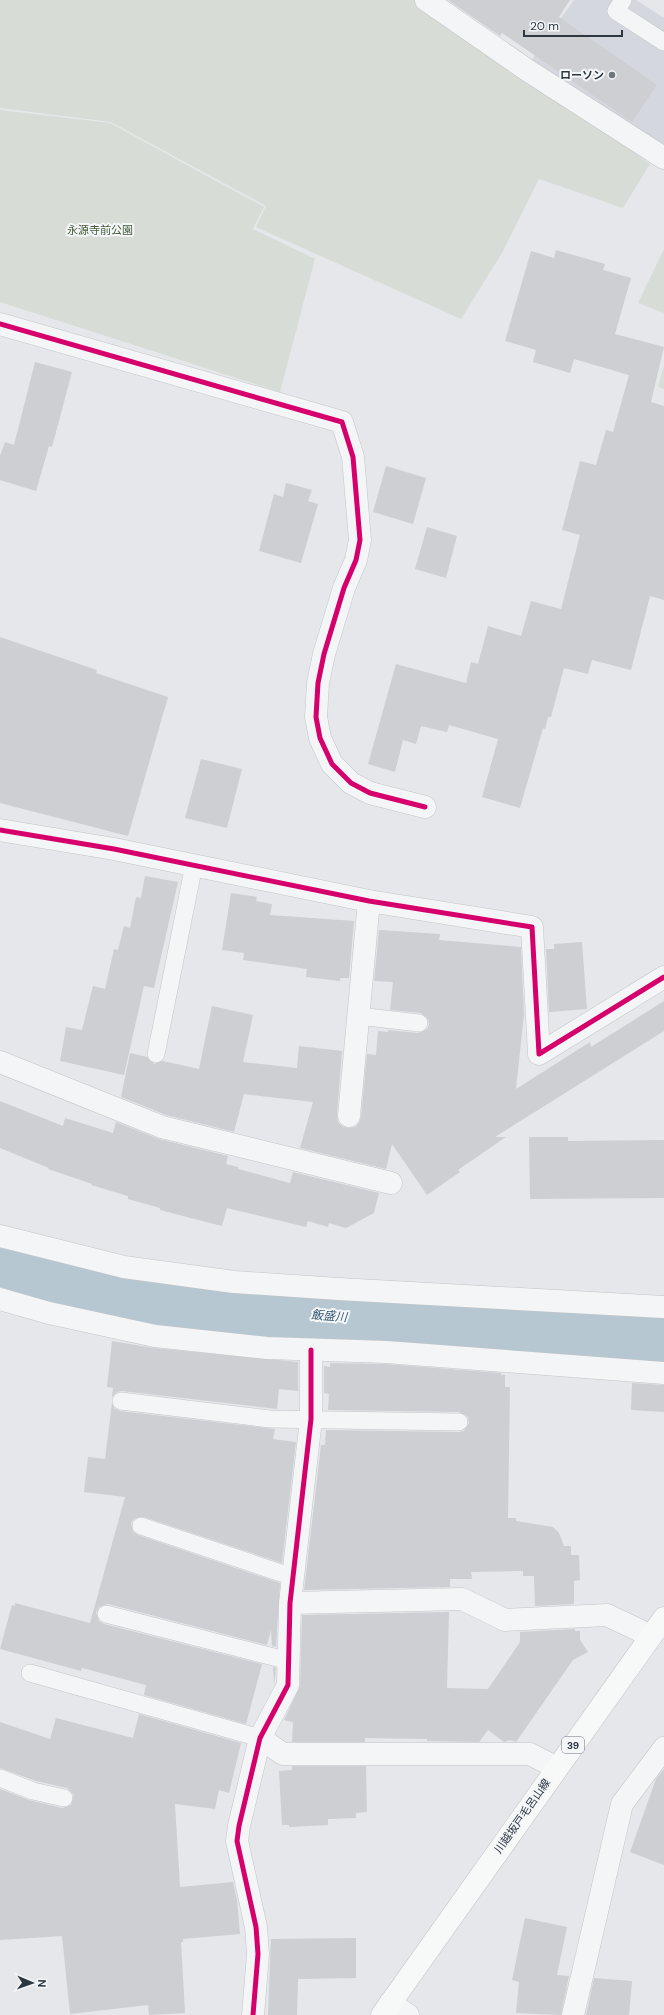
<svg xmlns="http://www.w3.org/2000/svg" width="664" height="2015" viewBox="0 0 664 2015" font-family="'DM Sans','Noto Sans JP',sans-serif">
	<style>
		.built { fill: #d4d7dd }
		.green { fill: #d7ddd6 }
		.lines { fill: none; stroke-linecap: round; stroke-linejoin: round }
		.river { stroke: #b6c7d2; stroke-width: 59 }
		.building { fill: #cdcfd2 }
		.service-casing { stroke: #c3c5c8; stroke-width: 18 }
		.minor-casing { stroke: #c3c5c8; stroke-width: 23 }
		.primary-casing { stroke: #c2c4c7; stroke-width: 23 }
		.service { stroke: #f4f5f6; stroke-width: 17 }
		.minor { stroke: #f4f5f6; stroke-width: 22 }
		.primary { stroke: #f7f8f8; stroke-width: 22 }
		.cycleway-casing { stroke: #f4f6f8; stroke-width: 8 }
		.cycleway { stroke: #d6006c; stroke-width: 5 }
		.poi-dot { fill: #6d757d; stroke: #f4f6f8; stroke-width: 1.5 }
		.labels { text-anchor: middle; dominant-baseline: central; stroke-width: 4; stroke-linejoin: round; paint-order: stroke }
		.shield { fill: #f4f6f8; stroke: #697079; stroke-width: 1 }
		.shield-label { font-size: 10px; font-weight: bold; fill: #2d3742 }
		.poi-label { font-size: 11px; font-weight: bold; fill: #2d3742; stroke: #f4f6f8; text-anchor: end }
		.park-label { font-size: 11px; fill: #455d3b; stroke: #f4f6f8 }
		.street-label { font-size: 11px; fill: #2d3742; stroke: #f4f6f8 }
		.water-label { font-size: 12px; font-style: italic; fill: #395a74; stroke: #f4f6f8 }
	</style>
	<rect width="100%" height="100%" fill="#e5e7ea"/>
	<path class="built" d="M574,0H636L664,18V147L531,61Z"/>
	<g class="green">
		<path d="M0,0H420L650,164L623,208L539,179L502,253L461,319L256,227L266,206L111,122L0,108Z"/>
		<path d="M0,110L110,123L264,207L253,229L315,259L280,392L0,302Z"/>
		<path d="M664,249V313L638,303Z"/>
		<path d="M664,366V389L658,387Z"/>
	</g>
	<g class="lines">
		<path class="river" d="M0,1256L87,1285L137,1297L201,1308L457,1326L664,1338"/>
	</g>
	<g class="building">
		<path d="M448,0H570L559,17L657,85L632,122L502,33L500,36Z"/>
		<path d="M556,250L605,264L603,270L631,278L615,334L664,347L651,402L664,406V600L650,596L631,670L592,660L588,674L564,668L551,717H548L545,729L543,728L520,808L482,797L498,739L449,725L447,732L421,726L416,744L403,740L395,772L368,764L396,664L466,683L471,662L478,664L488,626L521,636L531,601L561,609L580,535L562,530L580,461L596,465L606,430L613,432L629,375L574,359L570,373L533,362L536,350L505,341L531,251L554,258Z"/>
		<path d="M35,362L72,372L52,447L49,446L36,491L0,480V456L5,442L14,445Z"/>
		<path d="M386,466L426,478L413,524L373,512Z"/>
		<path d="M286,483L312,490L308,501L318,504L301,563L259,551L274,494L283,497Z"/>
		<path d="M427,527L457,536L446,578L415,569Z"/>
		<path d="M0,637L97,670L96,673L168,697L128,836L0,803Z"/>
		<path d="M201,759L242,769L227,828L185,818Z"/>
		<path d="M145,876L178,882L154,988L144,986L124,1075L60,1061L66,1027L82,1030L93,986L105,989L114,949L118,950L124,926L130,928L136,897L141,898Z"/>
		<path d="M231,893L257,897L256,901L272,904L270,915L354,921L349,978H340V981L306,977L307,969L243,960L244,953L222,950Z"/>
		<path d="M379,930L440,934L439,940L521,947L524,1014L516,1089L590,1042L591,1047L664,1001V1031L495,1137H506L458,1170L460,1172L427,1195L392,1144L386,1169L300,1148L313,1102L244,1094L234,1132L166,1115L121,1097L130,1053L147,1057L154,1064L163,1061L199,1069L212,1006L253,1015L243,1062L297,1068L299,1046L342,1051L337,1115L338,1122L342,1126L348,1128L355,1127L359,1123L361,1117L367,1054L376,1055L378,1031L388,1032V1030L418,1033L427,1029L429,1025L428,1019L421,1013L390,1010L393,982L374,981Z"/>
		<path d="M582,942L587,1009L549,1012L546,949H554V944Z"/>
		<path d="M0,1101L63,1126L65,1118L113,1133L116,1122L159,1139L228,1156L226,1164L238,1167V1169L290,1183L293,1172L379,1193L374,1213L346,1228L329,1223L328,1227L308,1221L306,1227L227,1208L222,1226L160,1210V1208L128,1199V1196L91,1185L92,1184L48,1169L49,1168L0,1148Z"/>
		<path d="M529,1137H568V1141L664,1140V1198L530,1199Z"/>
		<path d="M112,1341L154,1348L298,1362V1391L279,1389L277,1409L122,1391L117,1392L112,1397L113,1388L107,1387Z"/>
		<path d="M330,1363L385,1364L501,1373V1375H505V1387H510L508,1518H516V1521L553,1527L559,1533L564,1546H571V1555H579L580,1580L574,1581V1604L535,1606L534,1576H523V1571L471,1572L472,1579H450V1587L304,1590L321,1445H325L326,1430L459,1432L464,1431L469,1423L468,1417L459,1412L328,1410L329,1394L324,1393V1366L330,1367Z"/>
		<path d="M632,1383L664,1385V1412L631,1410Z"/>
		<path d="M112,1403L115,1409L120,1411L275,1429L273,1439L296,1442L282,1563L144,1517L135,1518L131,1523L133,1532L138,1535L280,1583L276,1647L272,1646L271,1630L267,1645L108,1604L99,1607L96,1612L99,1621L104,1624L262,1664L246,1724L144,1695L146,1685L82,1668L81,1671L0,1649L12,1605L15,1606V1603L90,1623L125,1497L84,1492L88,1457L105,1459Z"/>
		<path d="M449,1612L447,1688L488,1689L520,1642V1632L575,1629V1631H580V1640L588,1652L573,1660L516,1742L510,1740L504,1742L488,1730L479,1742L427,1741V1739L365,1738V1742H292L293,1722L284,1720L300,1686L302,1615Z"/>
		<path d="M273,1667L276,1668L274,1685Z"/>
		<path d="M139,1714L241,1743L229,1793L219,1790L215,1809L175,1804L180,1887L233,1882L237,1900L240,1934L183,1939V1942H181L185,2013L149,2015L148,2005L70,2014L62,1936L0,1940V1789L29,1800L62,1808L71,1805L74,1795L67,1788L36,1781L0,1768V1722L50,1739L56,1718L133,1738Z"/>
		<path d="M292,1766H366L367,1812L356,1813V1818L328,1819V1825L289,1827V1825H282L279,1771L292,1770Z"/>
		<path d="M664,1769V1865L630,1852L656,1779Z"/>
		<path d="M525,1918L567,1927L557,1975L569,1976L561,2015L516,2013L519,1982L512,1980Z"/>
		<path d="M356,1938V1978L298,1979L297,2015H268L271,1939Z"/>
		<path d="M594,1978L632,1981L629,2015H586Z"/>
	</g>
	<g class="lines">
		<defs>
			<g id="service">
				<path d="M623,0L616,11L664,42"/>
				<path d="M358,1016L419,1023"/>
				<path d="M156,1054L194,865"/>
				<path d="M121,1401L270,1419L459,1422"/>
				<path d="M141,1526L293,1577"/>
				<path d="M106,1614L289,1661"/>
				<path d="M30,1673L260,1738"/>
				<path d="M0,1778L33,1791L64,1798"/>
			</g>
			<g id="minor">
				<path d="M426,0L527,70L664,158"/>
				<path d="M0,324L342,422L353,457L360,540L356,560L344,588L324,654L318,683L316,717L320,738L332,764L351,783L370,793L425,807"/>
				<path d="M0,830L114,849L369,901L532,927L539,1054L664,977"/>
				<path d="M0,1062L162,1127L391,1183"/>
				<path d="M349,1116L369,901"/>
				<path d="M0,1236L124,1267L234,1282L339,1289L664,1307"/>
				<path d="M0,1299L49,1313L155,1336L267,1348L386,1352L664,1373"/>
				<path d="M290,1603L462,1599L505,1620L607,1615L651,1636"/>
				<path d="M260,1738L283,1754H530L557,1768"/>
				<path d="M390,2003L408,2015"/>
				<path d="M253,2015L258,1954L256,1927L237,1841L239,1826L260,1738L288,1685L290,1603L311,1419V1350"/>
				<path d="M573,2015L622,1804L664,1748"/>
			</g>
			<path id="primary" d="M382,2015L664,1618"/>
		</defs>
		<use href="#service" class="service-casing"/>
		<use href="#minor" class="minor-casing"/>
		<use href="#primary" class="primary-casing"/>
		<use href="#service" class="service"/>
		<use href="#minor" class="minor"/>
		<use href="#primary" class="primary"/>
		<defs>
			<g id="cycleway">
				<path d="M0,324L342,422L353,457L360,540L356,560L344,588L324,654L318,683L316,717L320,738L332,764L351,783L370,793L425,807"/>
				<path d="M0,830L114,849L369,901L532,927L539,1054L664,977"/>
				<path d="M253,2015L258,1954L256,1927L237,1841L239,1826L260,1738L288,1685L290,1603L311,1419V1350"/>
			</g>
		</defs>
		<use href="#cycleway" class="cycleway-casing"/>
		<use href="#cycleway" class="cycleway"/>
	</g>
	<circle class="poi-dot" cx="612" cy="75" r="4"/>
	<g class="labels">
		<rect class="shield" x="562" y="1737" width="22" height="16" rx="3"/>
		<g class="shield-label">
			<text x="573" y="1745">39</text>
		</g>
		<g class="poi-label">
			<text x="604" y="75">ローソン</text>
		</g>
		<g class="park-label">
			<text x="100" y="230">永源寺前公園</text>
		</g>
		<g class="street-label">
			<text transform="translate(522 1816) rotate(-55)">川越坂戸毛呂山線</text>
		</g>
		<g class="water-label">
			<text transform="translate(329 1316) rotate(4)">飯盛川</text>
		</g>
	</g>
	<g transform="translate(32 1983) rotate(92)" stroke="#f4f6f8" stroke-width="3" paint-order="stroke">
	<path d="M0-3L7 15L0 10L-7 15Z" fill="#2d3742"/>
	<text y="-6" font-size="11" font-weight="bold" text-anchor="middle" fill="#2d3742">N</text>
	</g>
	<path d="M524 30v6h98v-6" fill="none" stroke="#2d3742" stroke-width="2"/>
	<text x="530" y="30" font-size="12" fill="#2d3742" stroke="#f4f6f8" stroke-width="3" paint-order="stroke">20 m</text>
</svg>
